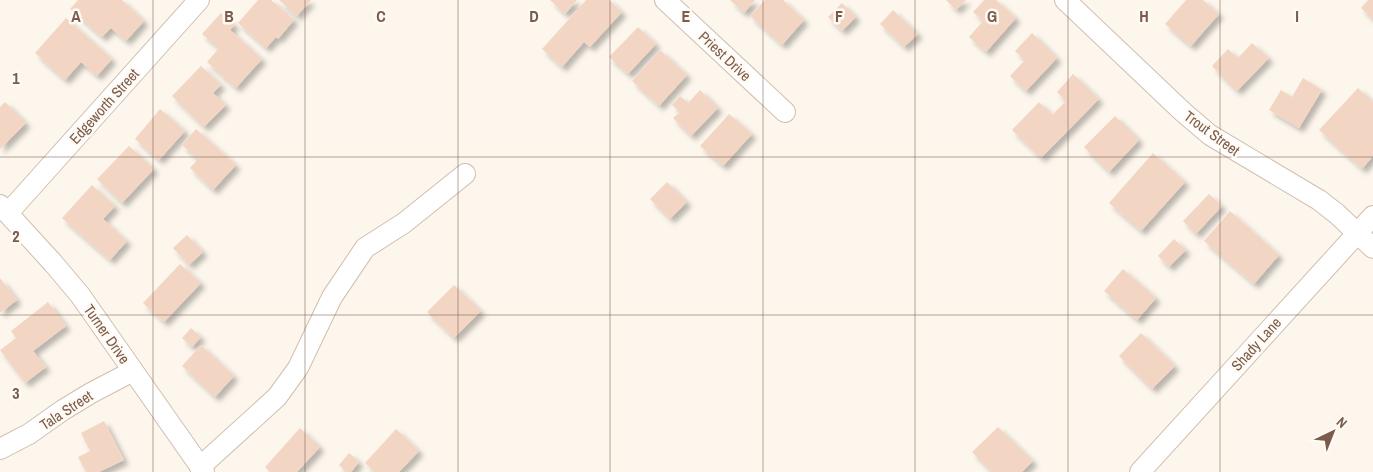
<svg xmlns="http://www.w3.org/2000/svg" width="1373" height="472" viewBox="0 0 1373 472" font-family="'Archivo Narrow',sans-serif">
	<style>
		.building { fill: #f3d5c3; filter: url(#shadow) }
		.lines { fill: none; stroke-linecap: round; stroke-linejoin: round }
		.minor-casing { stroke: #d1beb0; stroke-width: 22 }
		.minor { stroke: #fff; stroke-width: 20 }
		.grid { fill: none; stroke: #7a5c4d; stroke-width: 1; stroke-opacity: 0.55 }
		.labels { text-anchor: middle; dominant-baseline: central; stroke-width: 5; stroke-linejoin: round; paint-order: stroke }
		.street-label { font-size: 15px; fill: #7a5c4d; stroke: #fffaf3 }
		.grid-label { font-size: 16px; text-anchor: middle; font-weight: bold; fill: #7a5c4d; stroke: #fffaf3; stroke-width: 5; stroke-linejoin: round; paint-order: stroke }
	</style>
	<defs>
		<filter id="shadow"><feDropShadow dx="4.5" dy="4.5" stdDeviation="2.5" flood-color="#0004"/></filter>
	</defs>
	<rect width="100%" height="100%" fill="#fdf6ec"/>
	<g class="building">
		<path d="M78,0H122L144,21L126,41L111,28L102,37L70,9Z"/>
		<path d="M258,0H271L294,20L278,39L276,37L266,48L238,23Z"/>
		<path d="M279,0H311L297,16Z"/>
		<path d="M550,0H577L565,14Z"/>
		<path d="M586,0H609L622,12L590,47L584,42L562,67L542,49Z"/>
		<path d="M730,0H755L744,13Z"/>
		<path d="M765,0H783L804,20L782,45L750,16Z"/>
		<path d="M946,0H966L956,10Z"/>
		<path d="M984,0H996L1016,18L986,52L969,37L983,21L973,12Z"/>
		<path d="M1186,0H1203L1219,14L1191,46L1165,24Z"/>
		<path d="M1368,0H1373V19L1361,8Z"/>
		<path d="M842,3L856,17L842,31L828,17Z"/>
		<path d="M893,10L918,34L904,47L880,24Z"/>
		<path d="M221,13L235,25L230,30L262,59L236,88L207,62L219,48L202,34Z"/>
		<path d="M66,18L112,59L97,76L81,62L65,80L35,53Z"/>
		<path d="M638,27L656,44L628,74L609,57Z"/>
		<path d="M1032,33L1057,58L1026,91L1010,76L1025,60L1015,51Z"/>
		<path d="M1252,43L1269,58L1237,91L1212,66L1228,49L1238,58Z"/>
		<path d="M660,50L687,75L659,106L632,81Z"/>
		<path d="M201,66L221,85L213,93L226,105L204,127L172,96Z"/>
		<path d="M1073,74L1099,99L1041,158L1012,130L1039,102L1052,115L1066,101L1057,92Z"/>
		<path d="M1303,78L1322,90L1299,128L1269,110L1281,90L1292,97Z"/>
		<path d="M1358,88L1373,102V156L1362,169L1319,130Z"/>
		<path d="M700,90L718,108L691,136L673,118L680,112L672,105L680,96L688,103Z"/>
		<path d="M5,102L26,123L0,149V107Z"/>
		<path d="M160,109L185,131L159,160L135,139Z"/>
		<path d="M729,114L752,134L723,166L700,146Z"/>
		<path d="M1115,116L1139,140L1109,172L1084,147Z"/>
		<path d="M196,129L236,165L213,190L190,168L198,159L182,145Z"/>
		<path d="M129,146L154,169L122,203L97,179Z"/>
		<path d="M1153,153L1185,182L1141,231L1109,203Z"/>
		<path d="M667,182L687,202L670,219L650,199Z"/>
		<path d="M92,185L115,206L103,219L127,241L110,260L62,218Z"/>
		<path d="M1209,194L1222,206L1196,234L1183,221Z"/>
		<path d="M1230,211L1279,255L1254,284L1204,241Z"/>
		<path d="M187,235L203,252L189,265L173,248Z"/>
		<path d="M1174,239L1186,250L1169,267L1158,256Z"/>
		<path d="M180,264L201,283L164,322L143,303Z"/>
		<path d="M1123,269L1156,298L1137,320L1104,291Z"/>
		<path d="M0,278L17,300L0,313Z"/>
		<path d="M454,285L481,311L454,338L427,312Z"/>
		<path d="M48,302L66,326L33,351L46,367L25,383L0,350L16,338L11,331Z"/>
		<path d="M191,328L201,337L192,347L182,338Z"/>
		<path d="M1141,333L1175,366L1152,389L1119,356Z"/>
		<path d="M201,345L234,376L215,397L182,366Z"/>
		<path d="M104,421L124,460L99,472H86L78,457L90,451L81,433Z"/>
		<path d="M998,427L1033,461L1022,472H992L972,452Z"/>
		<path d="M300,428L320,447L297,472H270L265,467Z"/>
		<path d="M396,429L419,451L399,472H375L365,463Z"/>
		<path d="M349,453L359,462L351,472H346L339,465Z"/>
	</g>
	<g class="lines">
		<defs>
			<g id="minor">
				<path d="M665,0L785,112"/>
				<path d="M1065,0L1183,112L1210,135L1319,200L1337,214L1373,248"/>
				<path d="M0,205L53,263L80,295L204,472"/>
				<path d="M8,213L199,0"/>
				<path d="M0,449L29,434L63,410L91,393L133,371"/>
				<path d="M200,467L277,397L298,368L332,297L365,248L404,223L465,174"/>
				<path d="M1140,472L1373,216"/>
			</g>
		</defs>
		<use href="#minor" class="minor-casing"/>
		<use href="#minor" class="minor"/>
	</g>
	<path class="grid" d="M153,0V472M305,0V472M458,0V472M610,0V472M763,0V472M915,0V472M1068,0V472M1220,0V472M0,157H1373M0,315H1373"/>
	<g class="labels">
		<g class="street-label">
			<text transform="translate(725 56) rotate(43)">Priest Drive</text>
			<text transform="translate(104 106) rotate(-48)">Edgeworth Street</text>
			<text transform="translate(1212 133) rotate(36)">Trout Street</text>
			<text transform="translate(107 334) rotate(55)">Turner Drive</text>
			<text transform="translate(1256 344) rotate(-48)">Shady Lane</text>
			<text transform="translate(66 410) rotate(-33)">Tala Street</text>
		</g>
	</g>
	<g class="grid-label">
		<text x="76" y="22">A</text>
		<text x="229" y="22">B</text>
		<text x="381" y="22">C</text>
		<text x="534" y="22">D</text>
		<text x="686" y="22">E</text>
		<text x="839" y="22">F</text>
		<text x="992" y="22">G</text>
		<text x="1144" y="22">H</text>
		<text x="1297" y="22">I</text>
		<text x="16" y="84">1</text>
		<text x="16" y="242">2</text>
		<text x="16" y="399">3</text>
	</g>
	<g transform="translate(1333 432) rotate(43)" stroke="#fffaf3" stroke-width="4" paint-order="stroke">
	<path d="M0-4L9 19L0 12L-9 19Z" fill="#7a5c4d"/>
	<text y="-8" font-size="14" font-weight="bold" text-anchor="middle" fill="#7a5c4d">N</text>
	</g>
</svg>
